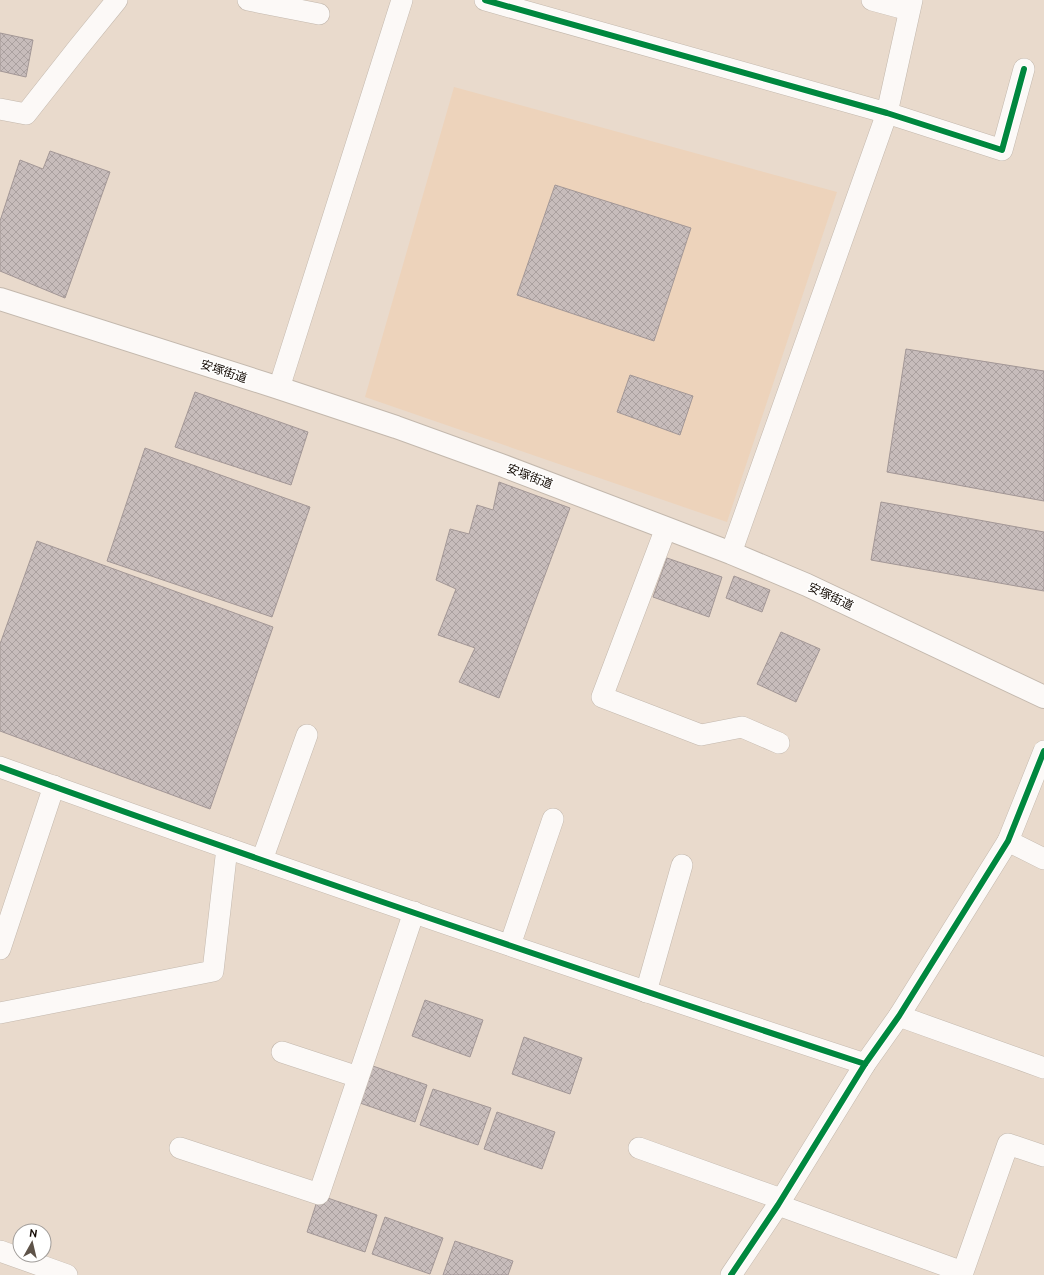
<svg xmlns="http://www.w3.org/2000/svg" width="1044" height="1275" viewBox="0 0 1044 1275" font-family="Ubuntu,'Noto Sans JP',sans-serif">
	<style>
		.built { fill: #edd3bb }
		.building { fill: url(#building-cross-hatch); stroke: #a39796 }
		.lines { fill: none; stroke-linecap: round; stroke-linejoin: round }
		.street-casing { stroke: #c3b8ad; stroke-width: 22 }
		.secondary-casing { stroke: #c3b8ad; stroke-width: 24 }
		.street { stroke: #fcf9f7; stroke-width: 21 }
		.secondary { stroke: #fcf9f7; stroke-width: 22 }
		.cycleway-casing { stroke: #fff; stroke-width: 8 }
		.cycleway { stroke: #00873e; stroke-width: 6 }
		.labels { text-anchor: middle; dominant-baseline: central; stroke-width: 3; stroke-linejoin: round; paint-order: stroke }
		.street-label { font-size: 12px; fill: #130a03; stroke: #fff }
	</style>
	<defs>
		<pattern id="building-cross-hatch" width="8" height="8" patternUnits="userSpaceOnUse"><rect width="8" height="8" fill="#c7bcbb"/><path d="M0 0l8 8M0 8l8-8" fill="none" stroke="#aaa09f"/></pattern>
	</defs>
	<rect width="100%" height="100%" fill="#e9dacc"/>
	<path class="built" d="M454,87L837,192L727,522L365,397Z"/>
	<g class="building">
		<path d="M0,33L33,40L26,77L0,71Z"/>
		<path d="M50,151L110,172L65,298L0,271V221L20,160L43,169Z"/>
		<path d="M555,185L691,228L654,341L517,295Z"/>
		<path d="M906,349L1044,371V501L887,472Z"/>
		<path d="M630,375L693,396L680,435L617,412Z"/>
		<path d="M195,392L308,432L291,485L175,447Z"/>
		<path d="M145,448L310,507L272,617L107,561Z"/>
		<path d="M499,482L570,508L499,698L459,682L475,648L438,635L456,589L436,580L450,529L469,534L477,505L493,510Z"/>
		<path d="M881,502L1044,532V591L871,560Z"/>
		<path d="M37,541L273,627L210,809L0,731V644Z"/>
		<path d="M667,558L722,577L709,617L653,597Z"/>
		<path d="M734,576L770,590L762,612L726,598Z"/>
		<path d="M781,632L820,649L796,702L757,684Z"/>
		<path d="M425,1000L483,1020L470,1057L412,1036Z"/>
		<path d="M524,1037L582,1058L570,1094L512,1074Z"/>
		<path d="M370,1065L427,1085L415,1122L357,1102Z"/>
		<path d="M433,1089L491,1108L478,1145L420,1125Z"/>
		<path d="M497,1112L555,1132L542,1169L484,1149Z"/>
		<path d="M319,1195L377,1215L365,1252L307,1232Z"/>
		<path d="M385,1217L443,1238L430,1274L372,1254Z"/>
		<path d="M455,1241L513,1261L508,1275H443Z"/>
	</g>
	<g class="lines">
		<defs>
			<g id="street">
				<path d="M248,0L319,14"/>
				<path d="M485,0L887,113L1002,150L1024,69"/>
				<path d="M872,0L909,10"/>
				<path d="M0,109L26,114L78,48L117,0"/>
				<path d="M279,388L402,0"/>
				<path d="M666,528L602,697L701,735L742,727L779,743"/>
				<path d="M731,553L887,113L912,0"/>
				<path d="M0,767C287,871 576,969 865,1064"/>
				<path d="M1008,841L1044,859"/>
				<path d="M262,860L307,735"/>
				<path d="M510,945L553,819"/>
				<path d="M0,949L54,786"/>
				<path d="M646,992L682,865"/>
				<path d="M0,1013L213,971L227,848"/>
				<path d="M899,1016L1044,1068"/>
				<path d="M282,1052L358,1077"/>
				<path d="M180,1148L319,1194L414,912"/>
				<path d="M639,1148L781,1199"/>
				<path d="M778,1205L963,1272L1008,1144L1044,1156"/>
				<path d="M0,1251L67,1275"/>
				<path d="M731,1275L778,1205L865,1064L899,1016L1008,841L1044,751"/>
			</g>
			<path id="secondary" d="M0,299L279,388L396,427L501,465L666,528L731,553L807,585L1044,697"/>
		</defs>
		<use href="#street" class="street-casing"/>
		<use href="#secondary" class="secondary-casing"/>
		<use href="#street" class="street"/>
		<use href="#secondary" class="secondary"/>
		<defs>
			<g id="cycleway">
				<path d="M485,0L887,113L1002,150L1024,69"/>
				<path d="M0,767C287,871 576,969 865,1064"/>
				<path d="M731,1275L778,1205L865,1064L899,1016L1008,841L1044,751"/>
			</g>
		</defs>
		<use href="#cycleway" class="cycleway-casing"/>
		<use href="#cycleway" class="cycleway"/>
	</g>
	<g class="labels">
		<g class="street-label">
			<text transform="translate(224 371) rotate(18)">安塚街道</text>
			<text transform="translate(530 476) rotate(21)">安塚街道</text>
			<text transform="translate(831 596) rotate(25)">安塚街道</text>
		</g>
	</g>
	<g transform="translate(32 1243) rotate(8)"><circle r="19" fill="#ffffff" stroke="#a19d9a"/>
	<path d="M0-3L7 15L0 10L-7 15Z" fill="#5e5349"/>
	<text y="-6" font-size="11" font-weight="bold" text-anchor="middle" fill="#130a03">N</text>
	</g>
</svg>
